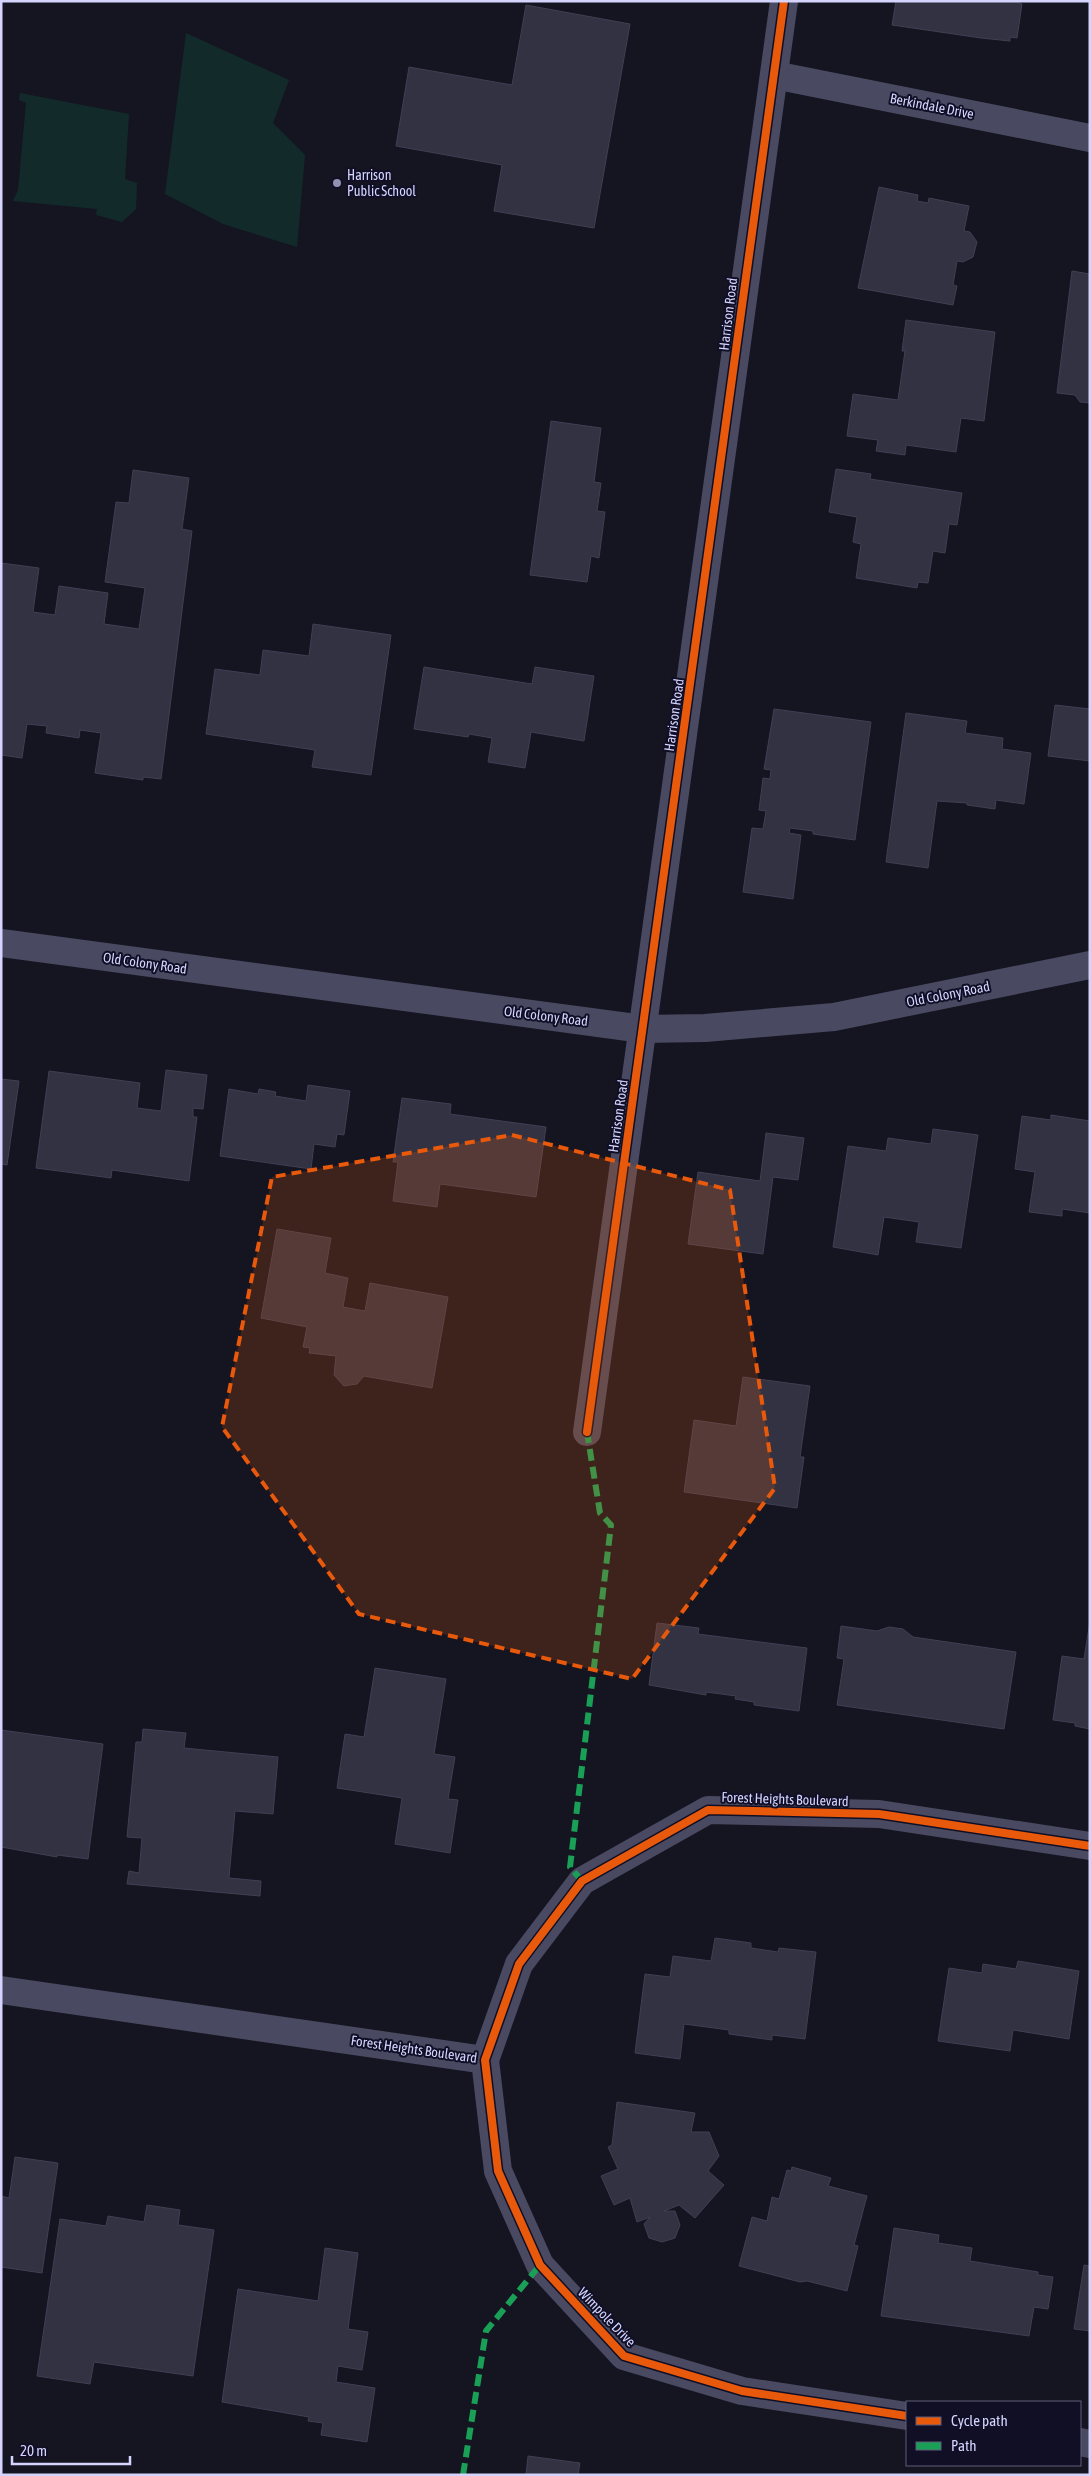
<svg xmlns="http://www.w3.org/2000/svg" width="1091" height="2476" viewBox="0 0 1091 2476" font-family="'Asap Condensed',sans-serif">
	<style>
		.green { fill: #122b2a }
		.building { fill: #333243; stroke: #403f54 }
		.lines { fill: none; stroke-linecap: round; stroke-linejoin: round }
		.minor { stroke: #494a61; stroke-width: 28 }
		.quiet { stroke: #1a9f57; stroke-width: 6; stroke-dasharray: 12 6; stroke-linecap: butt }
		.cycleway-casing { stroke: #100f26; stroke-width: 11 }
		.cycleway { stroke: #e8590c; stroke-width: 8 }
		.marked { fill: #e8590c; fill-opacity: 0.2; stroke: #e8590c; stroke-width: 4; stroke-dasharray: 10 6; stroke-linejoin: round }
		.poi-dot { fill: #9191b1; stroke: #100f26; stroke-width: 2 }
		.labels { text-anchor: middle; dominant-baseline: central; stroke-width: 4; stroke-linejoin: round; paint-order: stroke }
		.street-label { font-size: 14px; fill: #d4d4ff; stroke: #100f26 }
		.poi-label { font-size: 14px; fill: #d4d4ff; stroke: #100f26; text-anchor: start }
	</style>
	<rect width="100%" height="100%" fill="#151421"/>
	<g class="green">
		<path d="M186,33L289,80L273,123L305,155L297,247L223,224L165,194Z"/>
		<path d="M20,93L129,114L125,179L137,183L136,209L122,222L96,215L97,209L13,201L18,190L26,103L19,100Z"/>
	</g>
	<g class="building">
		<path d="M896,1H1015L1022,4L1017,38L1010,37V41L981,38L892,25Z"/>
		<path d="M526,5L630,24L594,228L494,211L502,165L396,146L409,67L512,85Z"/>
		<path d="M879,187L918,195L917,201L928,203L929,198L969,206L964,231L970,232L977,242L973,257L963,262L957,261L953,285L957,286L953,305L858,288Z"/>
		<path d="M1072,271L1090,274V403L1080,402L1075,395L1057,393Z"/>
		<path d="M906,320L995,332L984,421L961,418L956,452L906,445L905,455L876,451L878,440L847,436L853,394L898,400L905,351H902Z"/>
		<path d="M551,421L601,428L594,482L601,483L597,511L605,512L599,558L591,556L587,582L530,575Z"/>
		<path d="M836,469L871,474L870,479L962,493L957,525L949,524L945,553L933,551L928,583L918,582L917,588L856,578L861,544L853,542L857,517L829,512Z"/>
		<path d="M133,470L189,478L182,529L192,531L161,779L143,777V780L95,773L101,733L80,730L79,738L46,733L47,726L27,724L22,758L1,755V563L39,568L33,612L55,615L59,586L108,593L104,624L139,629L145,588L105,582L116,502L129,503Z"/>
		<path d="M313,624L391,635L371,775L312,767L315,750L206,734L215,669L260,675L263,650L309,656Z"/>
		<path d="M424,667L532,684L535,667L594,676L584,741L531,732L525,768L488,762L492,738L469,734L468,737L414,729Z"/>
		<path d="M1055,705L1090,709V761L1048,756Z"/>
		<path d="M774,709L871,722L855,840L813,834V831L790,828L789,833L801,835L793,899L743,892L752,828L763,829L766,811L759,810L763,778L770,779L771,770L764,769Z"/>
		<path d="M906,713L967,721L965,733L1003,738L1002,749L1031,753L1024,804L996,800L995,809L967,805V803L937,801L928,868L886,862Z"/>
		<path d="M166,1070L207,1075L203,1109L193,1108V1117H197L189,1181L112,1170L111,1178L36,1168L49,1071L140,1083L137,1108L161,1111Z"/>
		<path d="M1,1079L19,1081L7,1165L1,1164Z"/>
		<path d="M308,1085L350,1091L344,1135L337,1134L335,1147L314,1144L311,1169L220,1156L229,1089L258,1094L259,1089L276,1092L275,1096L306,1101Z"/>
		<path d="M402,1098L451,1104L450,1114L546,1127L536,1197L440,1184L437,1207L393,1201L398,1162H393Z"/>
		<path d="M1051,1115L1090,1121V1213L1062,1209V1216L1029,1212L1035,1172L1015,1169L1022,1116L1051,1120Z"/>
		<path d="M933,1129L978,1135L961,1248L916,1242L919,1222L884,1217L878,1255L833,1247L848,1146L886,1151L888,1138L931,1144Z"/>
		<path d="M766,1133L804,1138L798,1180L773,1177L763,1254L688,1244L698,1172L760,1181Z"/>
		<path d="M277,1229L331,1238L325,1273L348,1278L343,1307L365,1311L370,1283L448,1297L432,1388L364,1376L357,1384L344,1386L334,1375L336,1356L309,1353L310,1348L303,1347L307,1327L261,1318Z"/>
		<path d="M743,1377L810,1386L800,1457H804L797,1508L684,1492L694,1420L736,1426Z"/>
		<path d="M1090,1621V1729L1075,1726V1723L1053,1720L1062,1656L1084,1659Z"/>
		<path d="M657,1623L699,1628L698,1634L807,1648L799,1711L754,1705V1702L735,1699L736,1696L706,1692V1695L649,1685Z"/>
		<path d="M841,1626L877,1631L889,1627L903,1629L913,1637L1016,1652L1004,1729L837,1705L844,1659L837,1658Z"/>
		<path d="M375,1668L446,1679L434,1754L455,1757L448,1799L458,1800L450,1853L395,1844L402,1798L337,1788L345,1734L364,1737Z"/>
		<path d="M143,1729L186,1733L184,1748L278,1757L273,1814L235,1811L229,1878L261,1881L260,1896L127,1884L129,1871L139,1873L142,1838L127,1837L136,1742H142Z"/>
		<path d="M1,1730L103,1744L88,1859L57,1855V1857L1,1847Z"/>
		<path d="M715,1938L751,1943V1948L778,1952L779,1948L816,1952L805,2039L772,2035V2040L729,2034V2030L684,2024L680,2059L635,2053L645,1974L670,1977L673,1956L711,1961Z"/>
		<path d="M1018,1961L1079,1971L1069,2039L1013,2030L1010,2051L938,2041L949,1968L982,1973L983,1964L1016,1969Z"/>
		<path d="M617,2102L695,2113L691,2132H709L719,2156L708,2171L724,2185L695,2218L679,2205L664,2211H675L680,2225L675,2238L662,2242L649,2238L644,2224L650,2217L637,2222L630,2198L614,2205L601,2176L618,2169L608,2147L612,2145Z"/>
		<path d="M15,2157L58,2163L42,2273L1,2267V2196L9,2198Z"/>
		<path d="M792,2167L831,2178L828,2186L867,2196L854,2245L858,2246L847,2291L807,2281L800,2282L739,2266L752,2217L767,2221L772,2197L779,2199L787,2170L791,2171Z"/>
		<path d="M147,2205L180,2210L178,2225L214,2230L193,2376L94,2362L90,2384L37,2376L60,2219L106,2226L108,2216L144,2222Z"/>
		<path d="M894,2228L939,2235L938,2243L972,2248L970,2261L1038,2272V2275L1053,2277L1048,2309L1034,2307L1029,2336L881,2316Z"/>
		<path d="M325,2248L358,2253L348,2329L368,2332L362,2370L338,2366L336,2382L375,2388L367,2442L321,2435L323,2423L308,2421L309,2417L222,2402L238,2289L318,2301Z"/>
		<path d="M1084,2265L1090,2266V2331L1074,2329Z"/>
		<path d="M528,2456L580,2463L578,2475H526Z"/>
	</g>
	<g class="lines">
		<g class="minor">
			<path d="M774,75L1090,138"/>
			<path d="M1,943L643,1029L705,1028L834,1017L1090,965"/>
			<path d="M587,1432L784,1"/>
			<path d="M1,1990L485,2060"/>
			<path d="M907,2416L742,2391L624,2356L540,2265L498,2171L485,2060L519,1964L582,1881L708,1810L879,1814L1090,1846"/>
			<path d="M1080,2442L1090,2444"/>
		</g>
		<g class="quiet">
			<path d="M582,1881L570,1867L611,1525L600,1513L587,1432"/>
			<path d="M463,2475L486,2331L540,2265"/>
		</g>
		<defs>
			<g id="cycleway">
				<path d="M587,1432L784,1"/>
				<path d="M907,2416L742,2391L624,2356L540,2265L498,2171L485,2060L519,1964L582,1881L708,1810L879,1814L1090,1846"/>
			</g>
		</defs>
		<use href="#cycleway" class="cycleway-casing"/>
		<use href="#cycleway" class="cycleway"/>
	</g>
	<path class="marked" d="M512,1135L730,1190L775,1488L632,1679L359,1614L222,1427L272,1177Z"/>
	<circle class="poi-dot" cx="337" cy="183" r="5"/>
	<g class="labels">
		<g class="street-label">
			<text transform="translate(932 106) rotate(11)">Berkindale Drive</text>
			<text transform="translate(728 314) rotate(-83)">Harrison Road</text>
			<text transform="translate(674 715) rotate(-82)">Harrison Road</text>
			<text transform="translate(145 963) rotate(8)">Old Colony Road</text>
			<text transform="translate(948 994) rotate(-11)">Old Colony Road</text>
			<text transform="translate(546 1016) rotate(7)">Old Colony Road</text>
			<text transform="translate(618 1116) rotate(-82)">Harrison Road</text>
			<text transform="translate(785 1799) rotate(2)">Forest Heights Boulevard</text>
			<text transform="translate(414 2049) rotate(8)">Forest Heights Boulevard</text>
			<text transform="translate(607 2317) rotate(46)">Wimpole Drive</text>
		</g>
		<g class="poi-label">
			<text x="347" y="175">Harrison<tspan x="347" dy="16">Public School</tspan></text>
		</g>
	</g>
	<rect width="1091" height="2476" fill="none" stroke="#d4d4ff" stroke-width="5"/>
	<rect x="906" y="2401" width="175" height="65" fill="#100f26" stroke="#5e5e7d"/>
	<rect x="916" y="2417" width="25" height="8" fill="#e8590c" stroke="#5e5e7d"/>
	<text x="951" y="2426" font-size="15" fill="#d4d4ff">Cycle path</text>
	<rect x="916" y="2442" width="25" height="8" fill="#1a9f57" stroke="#5e5e7d"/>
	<text x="951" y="2451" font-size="15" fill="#d4d4ff">Path</text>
	<path d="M12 2456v8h118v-8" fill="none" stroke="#d4d4ff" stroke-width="2.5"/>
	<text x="20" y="2456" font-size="15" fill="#d4d4ff" stroke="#100f26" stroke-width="4" paint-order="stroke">20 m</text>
</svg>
